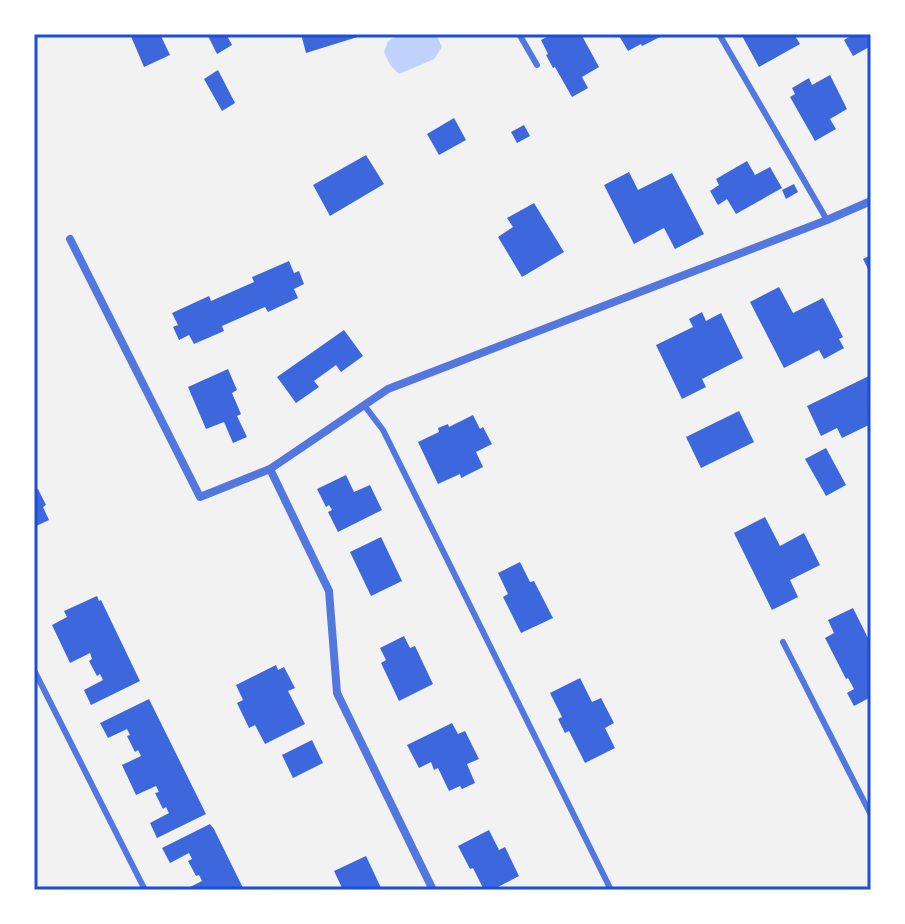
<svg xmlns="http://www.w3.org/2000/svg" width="905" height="924" viewBox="0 0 905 924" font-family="'Fira Sans',sans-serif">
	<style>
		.water { fill: #bfd3fe }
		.building { fill: #3d67dc }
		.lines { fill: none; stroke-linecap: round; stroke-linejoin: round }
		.service { stroke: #5277de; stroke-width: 6 }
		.minor { stroke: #5277de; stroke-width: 8 }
		.neatline { fill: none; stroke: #1d4ed8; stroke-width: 3 }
	</style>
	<rect width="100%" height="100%" fill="#f2f2f2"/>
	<path class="water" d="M401,34H436L442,47L434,59L399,74L390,65L384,52L388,41Z"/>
	<g class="building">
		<path d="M130,34H160L170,55L144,67Z"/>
		<path d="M207,34H226L232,45L217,54Z"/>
		<path d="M301,34H364V35L306,53Z"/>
		<path d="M553,34H573L574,36L581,34L599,67L582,77L588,88L572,97L555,67L553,68L546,55L548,54L541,40Z"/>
		<path d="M618,34H666L642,46L641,44L628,51Z"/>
		<path d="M741,34H794L800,44L759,67Z"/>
		<path d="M847,34H870L871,46L853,56L844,40L849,37Z"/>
		<path d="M218,70L235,103L222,111L204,79Z"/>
		<path d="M830,75L847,109L830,119L836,129L815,141L790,97L795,94L792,88L809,78L812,85Z"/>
		<path d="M454,118L466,140L439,155L427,134Z"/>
		<path d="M524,125L530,136L517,143L511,132Z"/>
		<path d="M366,155L384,184L330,216L313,185Z"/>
		<path d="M747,161L755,175L770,167L782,188L736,214L727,199L718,205L710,191L719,185L716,179Z"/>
		<path d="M629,172L638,190L672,173L704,234L675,249L664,228L634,244L604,185Z"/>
		<path d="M794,184L798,192L786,199L782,190Z"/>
		<path d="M534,203L564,252L522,277L498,237L513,227L507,218Z"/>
		<path d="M871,255V275L863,259Z"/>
		<path d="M289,261L294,273L299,271L304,284L294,289L298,298L268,312L265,307L222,326L224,331L194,344L189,335L179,340L173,327L178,325L172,313L209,296L211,301L254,282L252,277Z"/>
		<path d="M779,287L793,313L823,298L843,337L839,339L844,348L824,359L819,350L784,368L750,302Z"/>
		<path d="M702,312L706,321L721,313L743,358L702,379L706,387L682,399L656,345L693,327L689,319Z"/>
		<path d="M344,330L363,356L341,372L336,365L314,381L319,387L296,403L277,377Z"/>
		<path d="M228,369L237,390L232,393L241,414L237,416L247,437L233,443L224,422L206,429L188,387Z"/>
		<path d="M871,375V424L842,438L837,428L821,436L807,406Z"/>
		<path d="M739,411L754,442L701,468L686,437Z"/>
		<path d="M473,415L480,429L483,427L492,444L476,452L483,467L461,478L460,474L438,484L418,442L439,432L438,428L448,424L449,427Z"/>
		<path d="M826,448L846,485L826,496L805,459Z"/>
		<path d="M346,475L354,492L370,485L382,510L338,532L328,512L332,510L329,505L326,507L317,489Z"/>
		<path d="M38,489L46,505L43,507L49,520L34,527V491Z"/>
		<path d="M765,517L780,546L804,533L820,565L790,580L798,597L772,610L734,533Z"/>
		<path d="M381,537L402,581L371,596L350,552Z"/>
		<path d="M520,562L530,582L534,581L553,618L521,633L503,597L508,594L498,573Z"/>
		<path d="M97,596L99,601L101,600L140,681L91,705L84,690L103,680L100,674L97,676L89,661L92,659L90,653L70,663L52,625L67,617L64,611Z"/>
		<path d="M853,608L871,644V697L854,706L847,693L854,689L848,678L846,679L825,638L834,633L828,620Z"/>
		<path d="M404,636L410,648L415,646L433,684L399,701L381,663L386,660L380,648Z"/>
		<path d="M276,665L278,670L284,667L295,688L288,691L305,724L265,744L255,725L249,728L237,703L243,700L236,685Z"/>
		<path d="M580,678L592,702L601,698L614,723L605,728L615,748L585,763L569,731L565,733L558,719L562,717L550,693Z"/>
		<path d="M149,699L206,814L157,838L150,823L169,813L166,807L163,809L155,793L159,792L156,786L136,795L122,765L141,756L138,750L135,752L127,736L130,735L127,729L108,738L100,723Z"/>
		<path d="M452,723L458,734L465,731L479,759L467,764L475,783L462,789L460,786L449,791L438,768L434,770L431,762L419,768L407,745Z"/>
		<path d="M312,740L323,763L293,778L282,755Z"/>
		<path d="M210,824L214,829L244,890H184L202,881L199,875L196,876L188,861L192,859L189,853L170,863L162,848Z"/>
		<path d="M489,830L499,850L505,847L519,876L492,890H484L473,868L470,869L458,846Z"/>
		<path d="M366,856L382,890H343L334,871Z"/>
	</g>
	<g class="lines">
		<g class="service">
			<path d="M519,34L537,65"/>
			<path d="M719,34L827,220"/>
			<path d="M364,405L383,430L611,890"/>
			<path d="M783,642L871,815"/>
			<path d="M34,670L145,890"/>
		</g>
		<g class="minor">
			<path d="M70,239L200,497L270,469L388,389L827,220L871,201"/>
			<path d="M270,469L329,591L337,693L433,890"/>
		</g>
	</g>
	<rect width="905" height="924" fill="none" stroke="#ffffff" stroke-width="72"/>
	<rect x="36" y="36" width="833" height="852" class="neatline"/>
</svg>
